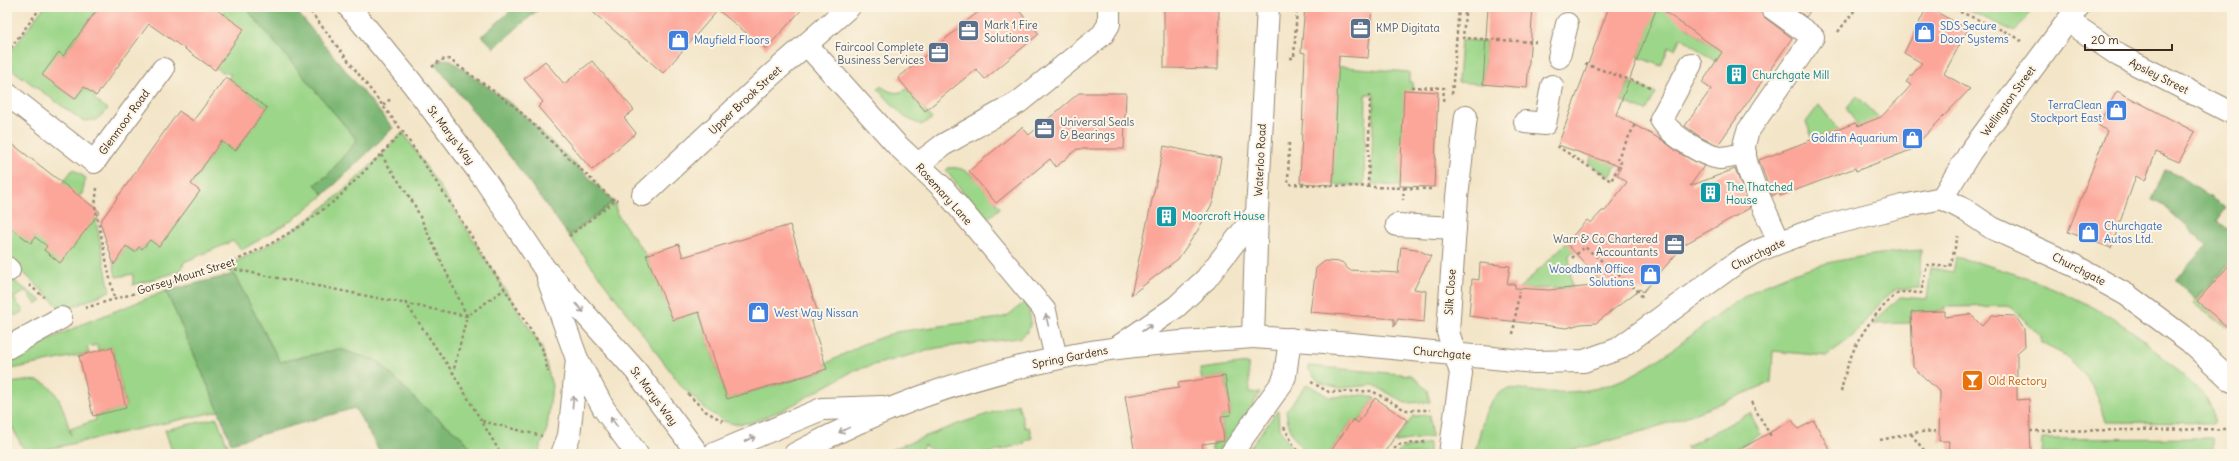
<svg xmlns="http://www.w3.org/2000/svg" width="2239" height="461" viewBox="0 0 2239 461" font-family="Delius,sans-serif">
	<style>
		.green { fill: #9cd689; stroke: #6c8054 }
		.forest { fill: #7db775; stroke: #5c704a }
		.building { fill: #fca69a }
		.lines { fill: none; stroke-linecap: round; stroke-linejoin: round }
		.minor-casing { stroke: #978873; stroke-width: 24 }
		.major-casing { stroke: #978873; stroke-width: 24 }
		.path { stroke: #978873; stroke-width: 2.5; stroke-dasharray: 3 3; stroke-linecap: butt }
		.minor { stroke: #fff; stroke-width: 22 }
		.major { stroke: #fff; stroke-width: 22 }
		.oneway { stroke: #a79f9a }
		.labels { text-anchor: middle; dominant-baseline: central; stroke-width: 4; stroke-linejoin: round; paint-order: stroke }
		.service-label { font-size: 11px; fill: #4e5e75; stroke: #fcf5e5; text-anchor: start }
		.shop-label { font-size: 11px; fill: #366cbe; stroke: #fcf5e5; text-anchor: start }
		.culture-label { font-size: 11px; fill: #0d838f; stroke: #fcf5e5; text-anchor: start }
		.street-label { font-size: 11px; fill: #3b2a1e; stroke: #fcf5e5 }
		.food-label { font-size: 11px; fill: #c56008; stroke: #fcf5e5; text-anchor: start }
	</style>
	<rect width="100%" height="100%" fill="#fcf5e5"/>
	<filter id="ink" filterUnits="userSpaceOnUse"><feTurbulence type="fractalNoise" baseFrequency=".025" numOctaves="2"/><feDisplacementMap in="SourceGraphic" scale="8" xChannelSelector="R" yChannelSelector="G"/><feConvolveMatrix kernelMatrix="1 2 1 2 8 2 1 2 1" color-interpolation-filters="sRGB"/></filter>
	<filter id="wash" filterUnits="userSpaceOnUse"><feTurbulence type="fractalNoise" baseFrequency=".012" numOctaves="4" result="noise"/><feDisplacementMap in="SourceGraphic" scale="16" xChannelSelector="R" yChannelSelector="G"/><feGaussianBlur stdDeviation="0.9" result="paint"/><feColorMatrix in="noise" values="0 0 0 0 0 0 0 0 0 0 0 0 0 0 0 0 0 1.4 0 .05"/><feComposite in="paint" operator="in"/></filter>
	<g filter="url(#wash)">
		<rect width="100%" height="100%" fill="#f3e5c8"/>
		<g class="green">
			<path d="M44,7H99L63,56L43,75L75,99L84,87L96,96L94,99L108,109L96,120L84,121L77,117L7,66V57Z"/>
			<path d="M226,7H245L357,140L327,176L315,184L324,195L292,220L242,250L233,241L184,262L181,271L133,285V274L116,277L112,258L117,260L126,246L135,252L139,247L142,249L150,240L159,246L199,191L191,184L221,141L235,151L267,108L228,79L231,74L222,72L216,68L222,13Z"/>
			<path d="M1656,7H1677L1685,26L1719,50L1732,32L1724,68L1681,37L1675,49L1669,47L1661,66L1638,57Z"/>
			<path d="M1961,7H2034L2015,32Z"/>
			<path d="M1461,40L1486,41L1483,84L1458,82Z"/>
			<path d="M1305,64L1409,72V82H1412L1413,91L1400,186L1371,184L1374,94H1366L1364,185H1333L1335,100Z"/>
			<path d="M1629,82L1656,93L1646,111L1621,101Z"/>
			<path d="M881,86C889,93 898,95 907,89L932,119L921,125L904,117L878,89Z"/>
			<path d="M1857,96L1911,149L1893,157L1878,119L1861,130L1846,108Z"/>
			<path d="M1819,105L1843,135L1837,131L1813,139L1806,122Z"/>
			<path d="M403,132L449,201L542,348L552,386L547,429L538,454H475L463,438L420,404L378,361L339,349L280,362L234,274L223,267C298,236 348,191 403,132Z"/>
			<path d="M1592,156L1618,162L1610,177L1589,163Z"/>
			<path d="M948,168C972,164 987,192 1000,208L986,220L946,171Z"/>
			<path d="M73,169L86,178L82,194L78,197L47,203Z"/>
			<path d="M614,201L617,214L646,255L673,320L699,312L727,399L826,370L825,364L863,344L896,332L1000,318L1007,316L1025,302C1032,315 1034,331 1019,338L937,348L855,370L787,408L751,423L734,424L723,421L707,410L683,388L569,236Z"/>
			<path d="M93,206L110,291L63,311L27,276L7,262V216L31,242L35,237L68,238Z"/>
			<path d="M1566,243L1574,251L1569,255L1572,288L1519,289Z"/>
			<path d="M1921,250L1919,288L1897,289L1886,296L1852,337L1826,356L1773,351L1771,382C1701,413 1626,441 1550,454C1527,457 1498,454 1474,454C1481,435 1483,402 1501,392C1514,384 1528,392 1542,392C1563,393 1585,392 1605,386C1657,370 1694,329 1739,300C1792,264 1859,255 1921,250Z"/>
			<path d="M1956,257C2023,274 2088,297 2144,340C2156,350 2168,362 2180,373C2196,387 2215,400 2213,423L2106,422C2100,398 2088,374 2068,358C2061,352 2050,348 2041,343V337L2010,306L1944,307L1945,311L1911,312V323L1872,324L1900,297L1927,299L1931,268L1953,272Z"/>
			<path d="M2232,259V281L2221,275L2198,301L2228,327L2226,328L2193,303Z"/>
			<path d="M7,276L42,301L36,304L26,291L14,298L23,311L15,316L7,303Z"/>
			<path d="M166,291L219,411L26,454L7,417V383C16,383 29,379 38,381C60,386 65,416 71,435L70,429L96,420L95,416L126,407L112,347L98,351L97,345L87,347L89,353L7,370V359L85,323Z"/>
			<path d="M1248,363L1250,392L1260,393C1252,406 1227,452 1212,454V443L1224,440L1221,416L1231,415L1225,376L1202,380L1200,369Z"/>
			<path d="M1309,366L1411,375L1427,390L1430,402L1405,403L1374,385L1340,388L1328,385L1319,382L1309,370Z"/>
			<path d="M1307,384L1329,397L1366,395L1375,398L1358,423L1353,419L1328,454H1308C1294,442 1288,428 1286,411Z"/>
			<path d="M1018,404L1025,428L1029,427L1032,438L1024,441L1025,443L987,454H937L924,445L919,454H880L955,425Z"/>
			<path d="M1278,410L1279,428L1295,454H1245Z"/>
			<path d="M1750,413L1761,434L1726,454H1690L1686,447Z"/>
			<path d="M1430,415L1431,437L1395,442L1413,416Z"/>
			<path d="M217,418L231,454H173L165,430Z"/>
			<path d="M2214,438V451L2041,454L2042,439Z"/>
			<path d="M1429,443V454H1397L1401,449Z"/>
		</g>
		<g class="forest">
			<path d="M245,7H293L393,128L324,195L315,184L327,176L357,140Z"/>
			<path d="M515,7H541L494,48L482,36Z"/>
			<path d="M449,59L514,106L614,201L569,236L515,163L435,64L441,60Z"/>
			<path d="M2165,170L2179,176L2226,208L2217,221L2232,232V259L2196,299L2175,280L2207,245L2163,205L2152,200Z"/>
			<path d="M234,274L280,362L339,349L378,361L420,404L463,438L475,454H381L355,408L231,443L219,411L166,291Z"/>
		</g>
		<g id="blocks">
			<g class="building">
				<path d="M99,7H213L244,29L215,70L149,24L96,96L84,87L75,99L42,75L59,52L63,56Z"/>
				<path d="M587,7H804L766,49L718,10L663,73Z"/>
				<path d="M984,7H1016L1039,34L985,79L976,69L925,111L898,78Z"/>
				<path d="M1164,7H1219L1218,69L1164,68Z"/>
				<path d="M1305,7H1372L1368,58L1339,56L1333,185L1300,183L1305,53L1301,52Z"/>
				<path d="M1488,7H1533L1527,88L1483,84Z"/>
				<path d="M1609,7H1657L1616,115L1662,140L1681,154L1704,166L1690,186L1735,169L1750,208L1685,244L1643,292L1640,289L1596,323L1580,324L1567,328L1469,316L1472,279L1479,280L1480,263L1510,266L1507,284H1515V288L1549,290L1605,285L1566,243L1587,220L1591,223L1602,211H1605L1627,182L1617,175L1621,167L1558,145Z"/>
				<path d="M1658,7H1759L1764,17L1792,38L1718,145L1702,138L1685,126L1711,89L1702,83L1722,52Z"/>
				<path d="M1793,7H1813L1806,17Z"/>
				<path d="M1927,7L1968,29L1944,74L1970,89L1911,150L1856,171L1855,168L1780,196L1779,192L1772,196L1759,160L1855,123L1858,126L1881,117L1906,91L1911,85L1906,82L1922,63L1904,53Z"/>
				<path d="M545,61L564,84L592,61L634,110L624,118L636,133L592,170L538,107L543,102L524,79Z"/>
				<path d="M226,77L267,108L235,151L221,141L191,184L200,191L159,247L150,240L142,249L139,247L135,252L126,246L114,265L100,222L179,111L193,121Z"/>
				<path d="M1404,90L1438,92L1434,187L1400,186Z"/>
				<path d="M2117,91L2195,132L2179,162L2156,152L2145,181L2136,176L2111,248L2068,232L2107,131L2098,125Z"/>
				<path d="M1079,93H1126L1124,149H1077L1056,167L1050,159L996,203L969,171L1022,127L1029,135Z"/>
				<path d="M7,140L100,212L60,263L44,250L47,246L35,237L31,243L7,225Z"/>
				<path d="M1164,146L1221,158L1213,202L1198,230L1178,259L1131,295Z"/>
				<path d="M790,225L818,313L810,316L827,369L727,399L699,312L673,320L646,255L679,244L683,257Z"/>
				<path d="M1401,247L1416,249L1431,256L1414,289L1426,291L1424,322L1398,319L1394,327V319L1310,312L1316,268L1325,261L1342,262L1349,270L1398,273Z"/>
				<path d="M2232,262V331L2197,301Z"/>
				<path d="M1945,311V317L1970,314L1982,326L1992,315L2015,316L2024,329L2025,346L2017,353V400L2029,399L2031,454H1948L1949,441H1939L1940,392L1913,367L1911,312Z"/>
				<path d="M112,347L126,408L93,416L79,356Z"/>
				<path d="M1225,376L1231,415L1221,416L1224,441L1202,444L1204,454H1135L1125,396L1179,388L1178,383Z"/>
				<path d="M1375,398L1407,420L1383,454H1329L1353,419L1358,423Z"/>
				<path d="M1792,420L1798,429L1814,421L1832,454H1732Z"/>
			</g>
		</g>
	</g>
	<g filter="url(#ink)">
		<use href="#blocks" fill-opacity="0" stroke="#978873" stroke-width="1"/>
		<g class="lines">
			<defs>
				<g id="minor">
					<path d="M1771,7L1813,37L1748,131C1746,137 1744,143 1744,149C1746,175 1769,217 1779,242"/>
					<path d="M2068,21L2120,56L2232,113"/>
					<path d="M807,45L897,145L942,187L1045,311L1056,358"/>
					<path d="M1559,57L1567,24"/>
					<path d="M1691,64L1661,119C1669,134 1703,156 1720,158C1728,158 1737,155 1745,153"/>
					<path d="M7,94L94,162L163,69"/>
					<path d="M1525,122L1545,124L1552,86"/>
					<path d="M918,164L943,145L1019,102L1103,34L1109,24V7"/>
					<path d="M643,195L769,77L849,7"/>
					<path d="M1942,198L1971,151L2078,7"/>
					<path d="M1397,225L1455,228"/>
					<path d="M7,268L9,270"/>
					<path d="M1253,337L1352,344L1534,362L1584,361L1618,349L1736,263L1757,251L1821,227L1903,206L1942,198L1965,210L1992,228L2075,266L2127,295L2189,341L2232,381"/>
					<path d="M7,348L61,318"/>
					<path d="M1231,454L1282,383L1285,376L1290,339"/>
					<path d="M1450,454L1461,373L1448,332L1457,197L1466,116"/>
				</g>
				<g id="major">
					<path d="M349,7L412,83L485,180L544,268L636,371L698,454"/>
					<path d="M548,279L577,359L604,409L637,454"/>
					<path d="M1118,347L1176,307L1206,279L1257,213"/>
					<path d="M562,454L569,436L577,359"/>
					<path d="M714,454L822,409L883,407"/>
					<path d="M795,454C880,408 961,379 1055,359C1120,344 1187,342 1253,337L1257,213L1268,7"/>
				</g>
			</defs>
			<use href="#minor" class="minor-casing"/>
			<use href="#major" class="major-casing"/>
			<g class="path">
				<path d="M307,7L403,132L449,201L542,348L548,372"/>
				<path d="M1949,7L2013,35L2021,41"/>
				<path d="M1465,13L1463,38L1536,42"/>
				<path d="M1838,32L1857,7"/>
				<path d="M7,53L41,7"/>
				<path d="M1290,58H1294L1297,7"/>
				<path d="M1585,64L1650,87"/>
				<path d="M432,67L441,60L449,59L514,106L614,201L618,200"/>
				<path d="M1412,87L1444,88L1443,102"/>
				<path d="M1452,94L1459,7"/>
				<path d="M383,105L392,98"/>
				<path d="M1289,143L1288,184L1404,188L1403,200"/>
				<path d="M1557,146L1611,181L1621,162L1617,159L1635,125"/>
				<path d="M381,155L414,204L467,316L453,373"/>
				<path d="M1368,187L1370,94"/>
				<path d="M97,188L95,206L114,298"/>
				<path d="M1404,188L1431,189"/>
				<path d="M569,236L614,201"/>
				<path d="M1572,258L1585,247L1637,290L1643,298"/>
				<path d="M223,267L467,316L505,289"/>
				<path d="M29,285L44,297"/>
				<path d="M405,302L453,373L501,454"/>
				<path d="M85,308L223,267L272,243L304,224L337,199L403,132"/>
				<path d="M1513,334L1519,291"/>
				<path d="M1311,382L1329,392L1372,391L1405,410H1430"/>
				<path d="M1841,392C1847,360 1859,333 1881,309C1886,304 1891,298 1897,294C1904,290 1914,293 1921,293L1927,265L1950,267L1958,236"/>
				<path d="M688,394L705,411L723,421"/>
				<path d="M1751,402L1772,438"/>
				<path d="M482,421L542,436"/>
				<path d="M1284,427L1294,446L1301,454"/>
				<path d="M2030,431L2232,429"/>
				<path d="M1911,434L1927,454"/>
				<path d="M1880,440L1919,432L1939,431"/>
				<path d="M1391,454L1397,445L1426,442"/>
			</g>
			<use href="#minor" class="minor"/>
			<use href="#major" class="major"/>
		</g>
		<defs><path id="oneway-shaft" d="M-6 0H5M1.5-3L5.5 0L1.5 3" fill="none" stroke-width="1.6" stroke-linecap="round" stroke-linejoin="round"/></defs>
		<g class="oneway">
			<use href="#oneway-shaft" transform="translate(580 308) rotate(48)"/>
			<use href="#oneway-shaft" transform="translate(1047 320) rotate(-103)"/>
			<use href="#oneway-shaft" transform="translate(1147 328) rotate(-33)"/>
			<use href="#oneway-shaft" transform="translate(573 402) rotate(-84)"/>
			<use href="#oneway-shaft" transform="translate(614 422) rotate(-126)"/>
			<use href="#oneway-shaft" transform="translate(844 430) rotate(154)"/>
			<use href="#oneway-shaft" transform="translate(750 439) rotate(-23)"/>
		</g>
	</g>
	<defs>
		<symbol id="office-square" viewBox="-11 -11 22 22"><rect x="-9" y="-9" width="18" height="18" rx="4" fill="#5c6f8a" stroke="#fcf5e5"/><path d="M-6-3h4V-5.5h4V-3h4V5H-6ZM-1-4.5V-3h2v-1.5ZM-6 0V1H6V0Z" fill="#fff"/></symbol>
		<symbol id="shop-square" viewBox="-11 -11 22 22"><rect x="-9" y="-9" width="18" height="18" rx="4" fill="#3f7fe0" stroke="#fcf5e5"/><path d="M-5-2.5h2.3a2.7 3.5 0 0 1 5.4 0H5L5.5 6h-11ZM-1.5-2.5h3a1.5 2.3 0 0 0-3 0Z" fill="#fff"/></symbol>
		<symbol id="building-square" viewBox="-11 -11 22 22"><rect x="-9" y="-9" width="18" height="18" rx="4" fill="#0f9aa8" stroke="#fcf5e5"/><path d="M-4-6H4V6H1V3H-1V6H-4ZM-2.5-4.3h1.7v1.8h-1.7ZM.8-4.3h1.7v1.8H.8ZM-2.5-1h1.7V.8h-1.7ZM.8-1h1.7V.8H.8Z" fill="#fff"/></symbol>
		<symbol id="bar-square" viewBox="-11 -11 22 22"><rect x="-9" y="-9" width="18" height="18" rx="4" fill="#e8710a" stroke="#fcf5e5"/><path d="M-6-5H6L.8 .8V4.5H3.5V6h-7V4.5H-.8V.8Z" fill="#fff"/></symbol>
	</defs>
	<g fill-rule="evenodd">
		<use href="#office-square" x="1348" y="16" width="25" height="25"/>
		<use href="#office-square" x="956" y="18" width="25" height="25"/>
		<use href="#shop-square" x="1912" y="20" width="25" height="25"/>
		<use href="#shop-square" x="666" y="28" width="25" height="25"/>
		<use href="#office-square" x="926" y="40" width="25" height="25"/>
		<use href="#building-square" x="1724" y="62" width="25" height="25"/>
		<use href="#shop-square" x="2104" y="98" width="25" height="25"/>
		<use href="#office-square" x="1032" y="116" width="25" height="25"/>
		<use href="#shop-square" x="1900" y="126" width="25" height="25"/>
		<use href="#building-square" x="1698" y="180" width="25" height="25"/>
		<use href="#building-square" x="1154" y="204" width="25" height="25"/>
		<use href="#shop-square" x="2076" y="220" width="25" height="25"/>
		<use href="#office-square" x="1662" y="232" width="25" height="25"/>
		<use href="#shop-square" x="1638" y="262" width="25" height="25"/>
		<use href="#shop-square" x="746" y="300" width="25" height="25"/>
		<use href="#bar-square" x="1960" y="368" width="25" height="25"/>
	</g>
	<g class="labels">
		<g class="service-label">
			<text x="984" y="25">Mark 1 Fire<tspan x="984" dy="13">Solutions</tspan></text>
			<text x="1376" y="28">KMP Digitata</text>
			<text x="924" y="47" text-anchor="end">Faircool Complete<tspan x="924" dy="13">Business Services</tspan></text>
			<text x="1060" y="122">Universal Seals<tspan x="1060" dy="13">&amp; Bearings</tspan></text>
			<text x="1658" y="239" text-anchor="end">Warr &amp; Co Chartered<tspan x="1658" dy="13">Accountants</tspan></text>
		</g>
		<g class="shop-label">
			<text x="1940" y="26">SDS Secure<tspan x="1940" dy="13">Door Systems</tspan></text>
			<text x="694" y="40">Mayfield Floors</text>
			<text x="2102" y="105" text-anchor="end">TerraClean<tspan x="2102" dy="13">Stockport East</tspan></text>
			<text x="1898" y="138" text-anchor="end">Goldfin Aquarium</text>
			<text x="2104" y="226">Churchgate<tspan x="2104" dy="13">Autos Ltd.</tspan></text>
			<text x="1634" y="269" text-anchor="end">Woodbank Office<tspan x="1634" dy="13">Solutions</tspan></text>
			<text x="774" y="313">West Way Nissan</text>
		</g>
		<g class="culture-label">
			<text x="1752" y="75">Churchgate Mill</text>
			<text x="1726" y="187">The Thatched<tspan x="1726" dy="13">House</tspan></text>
			<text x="1182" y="216">Moorcroft House</text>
		</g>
		<g class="street-label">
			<text transform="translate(2159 76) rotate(27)">Apsley Street</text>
			<text transform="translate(745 100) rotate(-43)">Upper Brook Street</text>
			<text transform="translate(2008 101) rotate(-54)">Wellington Street</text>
			<text transform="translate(124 122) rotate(-54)">Glenmoor Road</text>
			<text transform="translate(451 135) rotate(53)">St. Marys Way</text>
			<text transform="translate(1260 160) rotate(-87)">Waterloo Road</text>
			<text transform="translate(944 194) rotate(48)">Rosemary Lane</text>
			<text transform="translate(1758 254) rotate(-26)">Churchgate</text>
			<text transform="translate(2079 269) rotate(27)">Churchgate</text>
			<text transform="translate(186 276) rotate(-17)">Gorsey Mount Street</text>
			<text transform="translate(1450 292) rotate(-86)">Silk Close</text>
			<text transform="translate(1442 353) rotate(5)">Churchgate</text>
			<text transform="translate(1070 357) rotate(-11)">Spring Gardens</text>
			<text transform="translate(654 396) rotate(53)">St. Marys Way</text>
		</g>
		<g class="food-label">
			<text x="1988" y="381">Old Rectory</text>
		</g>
	</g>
	<rect width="2239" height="461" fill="none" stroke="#fcf5e5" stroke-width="24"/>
	<path d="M2085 44v6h87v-6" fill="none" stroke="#3b2a1e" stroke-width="2"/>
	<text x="2091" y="44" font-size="12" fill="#3b2a1e" stroke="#fcf5e5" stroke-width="3" paint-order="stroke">20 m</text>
</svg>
